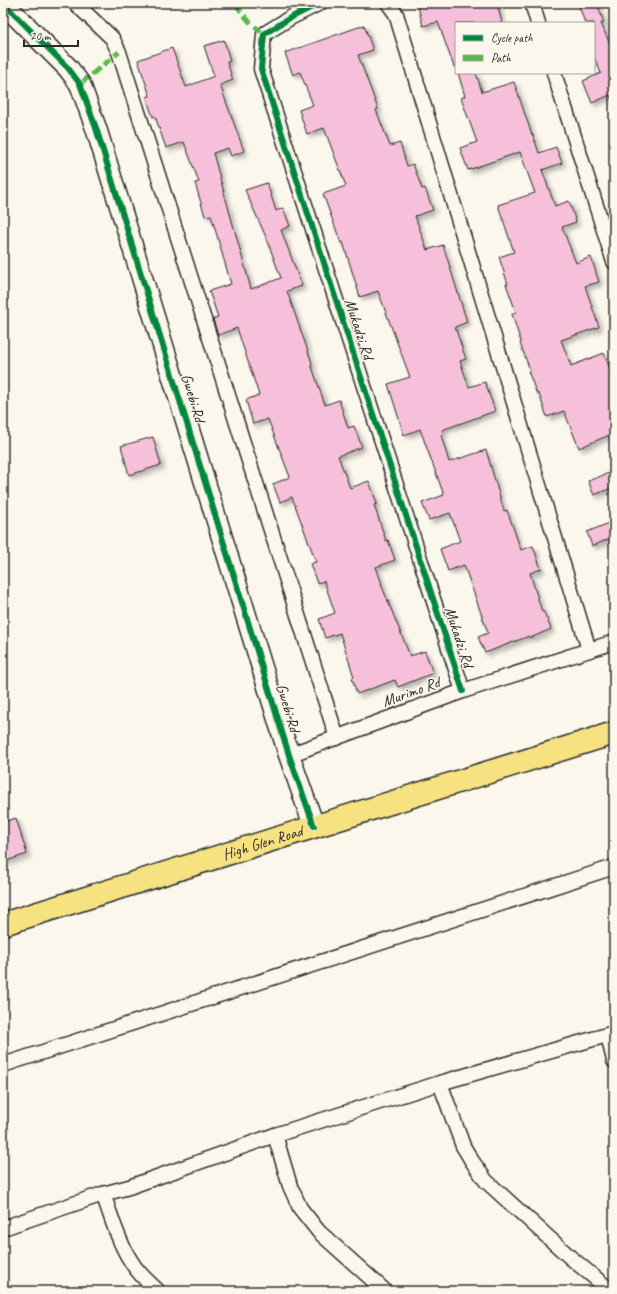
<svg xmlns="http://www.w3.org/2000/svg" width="617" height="1294" viewBox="0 0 617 1294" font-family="Caveat,sans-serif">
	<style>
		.building { fill: #f6c0da; stroke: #2b2b2b; filter: url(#shadow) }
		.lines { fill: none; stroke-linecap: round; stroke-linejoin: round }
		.street-casing { stroke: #2b2b2b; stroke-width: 17 }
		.secondary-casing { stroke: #2b2b2b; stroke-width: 23 }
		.primary-casing { stroke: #2b2b2b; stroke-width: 25 }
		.street { stroke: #fbf7ec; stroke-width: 14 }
		.secondary { stroke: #fbf7ec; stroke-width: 20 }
		.primary { stroke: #f7e281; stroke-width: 22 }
		.quiet { stroke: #58b947; stroke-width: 5; stroke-dasharray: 10 5; stroke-linecap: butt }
		.cycleway-casing { stroke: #fbf7ec; stroke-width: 8 }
		.cycleway { stroke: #00873e; stroke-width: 6 }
		.labels { text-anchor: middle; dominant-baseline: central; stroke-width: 3; stroke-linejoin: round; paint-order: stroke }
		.street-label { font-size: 16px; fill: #2b2b2b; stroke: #fbf7ec }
	</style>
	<defs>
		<filter id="shadow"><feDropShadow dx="3.5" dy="3.5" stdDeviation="2" flood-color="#0004"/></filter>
	</defs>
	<rect width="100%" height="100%" fill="#fbf7ec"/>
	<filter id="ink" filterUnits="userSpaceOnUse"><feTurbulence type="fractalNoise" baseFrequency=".025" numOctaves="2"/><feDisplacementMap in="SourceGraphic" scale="8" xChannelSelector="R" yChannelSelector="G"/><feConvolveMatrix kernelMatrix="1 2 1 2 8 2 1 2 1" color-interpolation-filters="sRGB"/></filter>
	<g filter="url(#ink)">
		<g class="building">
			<path d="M417,3H497L502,23H456V66L454,67L438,22L423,26Z"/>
			<path d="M578,3H597L604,23H601L614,54V104L610,95L592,103L583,81L601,73L594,57V23H585Z"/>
			<path d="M364,25L373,50L358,55L378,109L376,110L390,146L400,143L407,166L413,164L422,189L425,188L433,210L415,216L427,250L443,245L467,322L455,327L466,359L460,361L469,387L485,382L495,411L442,430L443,435H441L449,462L486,450L504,511L507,510L521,550L533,546L541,569L530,573L542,612H544L551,629L530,638L529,636L485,653L478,637L488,633L464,565L448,571L440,549L460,541L450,513L429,520L422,503L444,495L420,429L404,435L388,384L410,377L378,291L360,297L343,242L341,243L323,194L346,186L324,128L307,134L299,110L313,105L300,72L293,75L285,53Z"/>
			<path d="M224,40L230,61L227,62L233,80L220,85L244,151L231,156L228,148L213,153L251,289L281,278L266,237L245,190L267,183L276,211L283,208L290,226L281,230L302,286L287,291L312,363L311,364L325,405L339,400L348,428L354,426L362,447L338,456L350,488L369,481L377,504L374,505L386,541L388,540L395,560L376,567L382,584H381L410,656L425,651L433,673L398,687L395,680L357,694L352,678L354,677L340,633L325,638L319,619L335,613L324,581L317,583L310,564L316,562L292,497L280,502L273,484L290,477L268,419L253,424L246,400L259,395L237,328L218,335L213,319L218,317L209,291L231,284L211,215L205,216L195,183L199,182L184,142L166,148L155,116L153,117L146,97L150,96L138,60L172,48L186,87L214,76L204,46Z"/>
			<path d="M458,73H476L482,92L514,82L532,135H533L539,153L556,147L562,163L542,170L555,206L569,201L576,222L562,227L576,263L591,257L599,282L585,286L599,327L561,340L571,366L604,353L614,380V433L579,448L564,411L547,417L539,394H537L528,371L530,370L520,343L521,342L512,314L516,312L506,284H508L499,257L514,252L498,205L535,193L520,152L468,170L460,148L477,142L461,98L465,96Z"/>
			<path d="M153,437L161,465L129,475L121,446Z"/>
			<path d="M614,471V487L594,495L588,481Z"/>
			<path d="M614,521V537L592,546L587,532Z"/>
			<path d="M16,818L27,854L3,862V822Z"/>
		</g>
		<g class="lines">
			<defs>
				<g id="street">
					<path d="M75,3L112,38L119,52L337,738"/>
					<path d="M320,3L290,18L264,34L261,69L463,691"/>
					<path d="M388,3L396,14L589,650"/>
					<path d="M532,3L538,23"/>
					<path d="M554,73L614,262"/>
					<path d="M289,755L463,691L614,642"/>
					<path d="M608,1035L614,1061"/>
					<path d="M3,1065L614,867"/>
					<path d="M440,1083L463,1146L472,1161L486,1181L571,1258L611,1291"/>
					<path d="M275,1135L290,1186L300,1208L319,1232L385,1291"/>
					<path d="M103,1194C111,1215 117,1239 129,1258C136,1271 147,1281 158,1291"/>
					<path d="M3,1228L103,1194L129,1187L275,1135L440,1083L614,1033"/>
				</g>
				<path id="secondary" d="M3,3L68,68L80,84L96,128L289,755L314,826"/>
				<g id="primary">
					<path id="s1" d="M3,924L614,733"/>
				</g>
			</defs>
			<use href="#street" class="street-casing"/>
			<use href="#secondary" class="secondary-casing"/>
			<use href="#primary" class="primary-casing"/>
			<use href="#street" class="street"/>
			<use href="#secondary" class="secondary"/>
			<use href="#primary" class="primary"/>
			<g class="quiet">
				<path d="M236,3C243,16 252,25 264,34"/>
				<path d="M80,84L119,52"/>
			</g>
			<defs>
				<g id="cycleway">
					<path d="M3,3L68,68L80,84L96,128L289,755L314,826"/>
					<path d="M320,3L290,18L264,34L261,69L463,691"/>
				</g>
			</defs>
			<use href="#cycleway" class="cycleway-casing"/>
			<use href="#cycleway" class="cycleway"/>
		</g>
	</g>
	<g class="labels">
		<g class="street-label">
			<text transform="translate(359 329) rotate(72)">Mukadzi Rd</text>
			<text transform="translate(193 398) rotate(73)">Gwebi Rd</text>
			<text transform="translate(459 637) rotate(72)">Mukadzi Rd</text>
			<text transform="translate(411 692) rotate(-20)">Murimo Rd</text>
			<text transform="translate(288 708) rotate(73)">Gwebi Rd</text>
			<text stroke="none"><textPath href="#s1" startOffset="272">High Glen Road</textPath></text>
		</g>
	</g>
	<rect width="617" height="1294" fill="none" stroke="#fbf7ec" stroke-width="16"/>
	<rect x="8" y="8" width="601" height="1278" fill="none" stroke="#2b2b2b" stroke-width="1.5" filter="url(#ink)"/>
	<rect x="455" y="22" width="140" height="52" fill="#fbf7ec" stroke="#a8a59f"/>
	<rect x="463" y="35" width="20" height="6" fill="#00873e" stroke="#a8a59f"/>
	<text x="491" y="42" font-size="12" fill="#2b2b2b">Cycle path</text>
	<rect x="463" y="55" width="20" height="6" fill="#58b947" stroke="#a8a59f"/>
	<text x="491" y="62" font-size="12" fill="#2b2b2b">Path</text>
	<path d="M24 40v6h54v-6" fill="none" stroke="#2b2b2b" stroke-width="2"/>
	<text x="30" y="40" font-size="12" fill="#2b2b2b" stroke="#fbf7ec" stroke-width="3" paint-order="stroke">20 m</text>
</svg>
